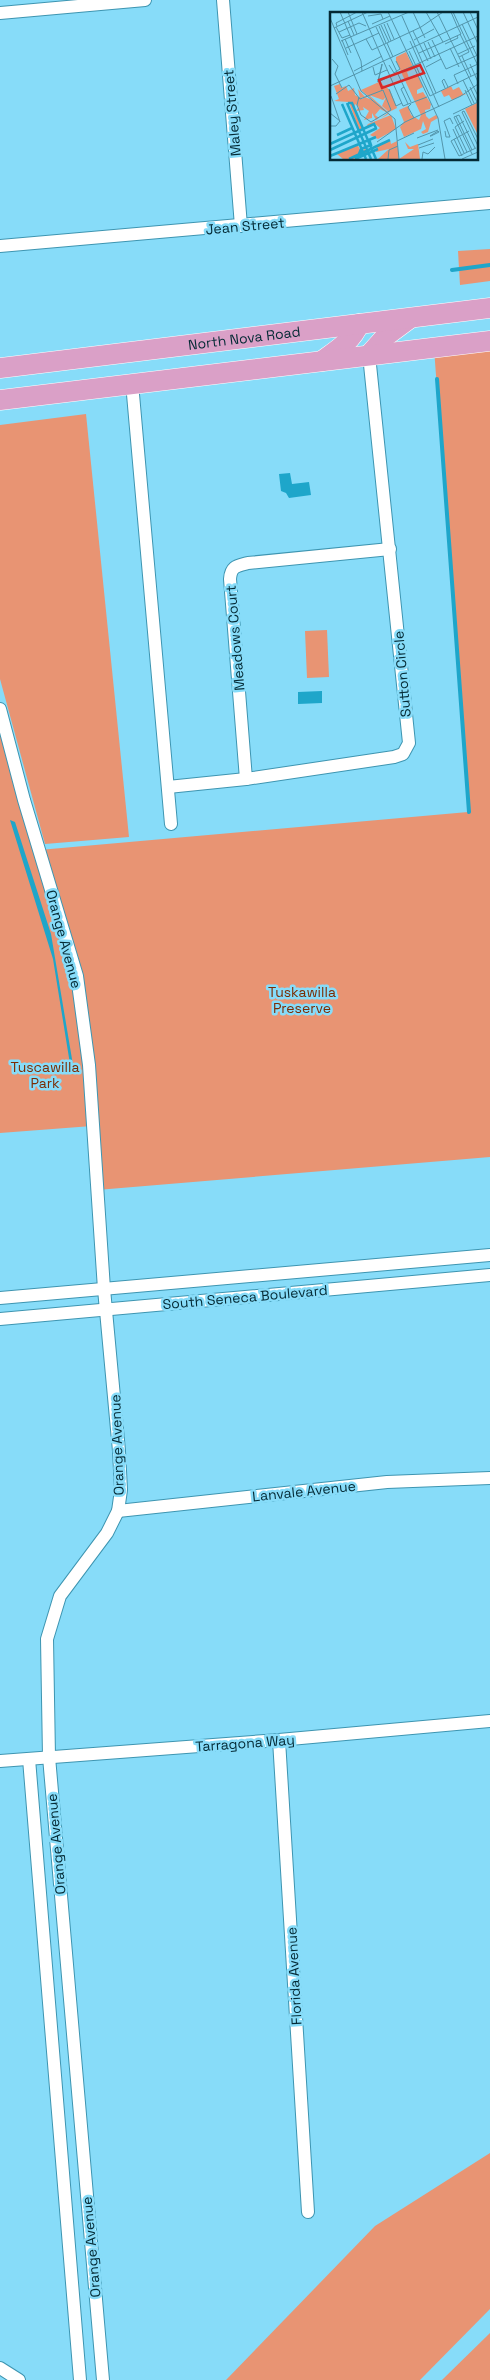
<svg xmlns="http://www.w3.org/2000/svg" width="490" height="2380" viewBox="0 0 490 2380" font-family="'Space Grotesk',sans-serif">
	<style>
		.green { fill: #e89473 }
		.water { fill: #1ea6ca }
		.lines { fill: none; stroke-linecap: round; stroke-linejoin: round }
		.stream { stroke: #1ea6ca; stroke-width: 4 }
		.minor-casing { stroke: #3e95b1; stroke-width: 14 }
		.primary-casing { stroke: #fff; stroke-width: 21 }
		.minor { stroke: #fff; stroke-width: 12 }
		.primary { stroke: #daa0c7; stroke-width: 20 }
		.labels { text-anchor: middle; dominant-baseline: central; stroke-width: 5; stroke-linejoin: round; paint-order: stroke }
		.street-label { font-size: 14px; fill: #042a35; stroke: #87dcf9 }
		.park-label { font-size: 14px; fill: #7b2c04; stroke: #87dcf9 }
		.inset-river { fill: none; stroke: #1ea6ca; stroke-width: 2.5 }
		.inset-road { fill: none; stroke: #5395ab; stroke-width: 1 }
		.view { fill: #d62828; fill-opacity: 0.15; stroke: #d62828; stroke-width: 2.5 }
		.inset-edge { fill: none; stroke: #042a35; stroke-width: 2.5 }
	</style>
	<rect width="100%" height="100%" fill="#87dcf9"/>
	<g class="green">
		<path d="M490,249V281L460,285L458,251Z"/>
		<path d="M490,341V1157L97,1190L92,1126L0,1133V709L39,850L468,812L434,348Z"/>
		<path d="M86,414L129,837L45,844L0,679V425Z"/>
		<path d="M327,630L329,677L307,678L305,631Z"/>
		<path d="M490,2153V2309L420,2380H226L375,2226Z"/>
		<path d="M490,2333V2380H442Z"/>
	</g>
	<g class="water">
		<path d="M290,473L292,484L309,482L311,495L289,498L286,493L281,491L279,474Z"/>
		<path d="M322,691V703L298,704V692Z"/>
		<path d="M10,820L15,822L51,934L73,1065L70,1064L53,959Z"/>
	</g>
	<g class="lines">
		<g class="stream">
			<path d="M452,270L490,265"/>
			<path d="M437,379L469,812"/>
		</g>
		<defs>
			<g id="minor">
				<path d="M223,0L241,226"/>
				<path d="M0,13L145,0"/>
				<path d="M0,246L490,203"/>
				<path d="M132,383L171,824"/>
				<path d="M0,709L24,800L77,976L89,1065L104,1289L119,1451L121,1490L118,1511L107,1533L60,1596L47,1639L49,1757L103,2380"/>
				<path d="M246,779L230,579C231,566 237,566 248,563L390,549"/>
				<path d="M168,787L246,779L394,757L403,754L409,743L369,355"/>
				<path d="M0,1298L490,1255"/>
				<path d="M0,1319L490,1275"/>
				<path d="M118,1511L387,1482L490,1478"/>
				<path d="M279,1740L308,2212"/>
				<path d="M29,1759L80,2380"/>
				<path d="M0,1761L279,1740L490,1721"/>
				<path d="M0,2368L19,2380"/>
			</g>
			<g id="primary">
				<path d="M369,355L386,336L409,319"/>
				<path d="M322,361C337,350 352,341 359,324"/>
				<path id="s1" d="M0,368L490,308"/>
				<path d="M0,400L490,341"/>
			</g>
		</defs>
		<use href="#minor" class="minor-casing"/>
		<use href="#primary" class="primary-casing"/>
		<use href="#minor" class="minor"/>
		<use href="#primary" class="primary"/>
	</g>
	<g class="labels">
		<g class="street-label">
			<text transform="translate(232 113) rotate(-95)">Maley Street</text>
			<text transform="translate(245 226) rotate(-5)">Jean Street</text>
			<text stroke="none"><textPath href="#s1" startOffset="246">North Nova Road</textPath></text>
			<text transform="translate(235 638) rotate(-95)">Meadows Court</text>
			<text transform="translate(402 674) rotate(-95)">Sutton Circle</text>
			<text transform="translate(64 939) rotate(75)">Orange Avenue</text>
			<text transform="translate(245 1297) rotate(-5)">South Seneca Boulevard</text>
			<text transform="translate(117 1445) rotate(-92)">Orange Avenue</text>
			<text transform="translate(304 1491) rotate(-6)">Lanvale Avenue</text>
			<text transform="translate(245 1743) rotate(-4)">Tarragona Way</text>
			<text transform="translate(56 1844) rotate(-95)">Orange Avenue</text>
			<text transform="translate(294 1976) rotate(-93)">Florida Avenue</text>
			<text transform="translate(91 2247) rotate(-95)">Orange Avenue</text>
		</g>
		<g class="park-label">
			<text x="302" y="992">Tuskawilla<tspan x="302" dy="16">Preserve</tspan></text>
			<text x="45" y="1067">Tuscawilla<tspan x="45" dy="16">Park</tspan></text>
		</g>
	</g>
	<g transform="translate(330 12)">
		<rect width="148" height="148" fill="#87dcf9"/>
		<path d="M76,40L84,57L77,60L79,66L87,62L93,75L87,78V82L93,80L101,92L100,97L95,98L96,104L99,107L106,103L108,106L101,110L98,120L93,122L91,120L96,117L93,109L91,117L74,125L70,115L74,110L69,98L78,94L81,103L89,108L91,103L66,49V45ZM49,70L60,78L67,96L59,100L52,94L56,85L53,88L39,83L59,101L57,103L51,106L58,101L50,97L45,103L49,106L46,108L42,101V106L34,108L39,99L33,95L34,98L26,99L29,95L25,92L24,97L33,116L29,118L19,90L4,89L9,87L4,74L10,72L11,76L16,74L18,79L24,76L25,83L32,87L35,85L30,86L28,77L35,85L44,89L31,78ZM121,74L123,78L129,75L133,82H136L122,88L119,83L114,85L111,79ZM147,91V121L135,97ZM61,103L66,117L48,127L40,123L50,116L44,111L36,115L38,112ZM60,128L61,132L67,129L69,147H48L59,137L46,140L47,134ZM75,130L80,135L88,132L90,147H69L84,137H78ZM27,132L32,141L35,136L37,141L24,147H13L7,142Z" fill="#e89473"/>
		<path class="inset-river" d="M17,91L41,147M18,91H22L46,147M12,92L36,147M7,123L22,116M0,132L44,112L46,116M0,138L47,116M29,142L31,137L41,133L39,127M0,144L46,125M19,147L60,128M25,147L48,137"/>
		<path class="inset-road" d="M10,0L31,49L32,59M18,0L27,22M32,0L73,94L97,85M58,0L108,106L115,147M83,0L95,26M96,0L113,30M107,0L148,84M121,0L127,14M123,0L148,54M133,0L148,32M140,0L148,18M38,4L51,2L53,7M72,4L106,81M0,6L31,79L65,107L69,147M18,9L24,23M57,11L64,27M42,12L60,4M54,12L61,29M132,12L147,44M51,13L59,30M7,14L6,11L27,0M49,14L56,31M6,15L12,26L20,23M46,15L81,90M4,16L38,0M83,19L90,33M9,20L29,11L36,14M15,27L21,41M36,27L42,38L91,15L113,0M12,28L18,43M84,28L104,17M102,28L116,57L148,43M11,29L79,0M80,29L109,95M98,30L105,45M57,31L63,45M94,31L101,47M115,32L128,26L127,24M90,33L98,49M16,36L49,21M120,36L129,55M79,39L100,84L148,61M89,41L131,22L127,14M128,42L145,34M132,44L141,64M129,45L139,40L130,22M2,47L8,54L5,62L12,76M52,52V53L48,70V69ZM140,52L148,70M59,53L64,61L70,57L66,49M43,55L45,63L57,58M96,55L111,47M24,59L52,44M133,68L144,91M48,70L148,24M128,72L124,63L148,52M0,74L148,5M74,75L71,77L78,92M140,75L147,90M115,76L112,69L114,67L118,75M59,77L66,94L72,91M135,78L142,93M6,82L19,73L30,87L53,78L61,98L41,110L31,103L27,93L29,85M1,84L10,110M81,92L78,95L84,106M0,101L10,109L6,114H0M123,102L148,90M126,104L142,138M134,109L125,115L137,140M123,117L134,141M115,119L116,125H120L114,109L120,106L123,112M139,119L121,129L129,144L146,136M109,120L101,124H100L108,119ZM87,126L108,118M124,127L132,144M148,127L134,99L132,100L148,134M67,129L84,121M47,130L75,110L131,84L148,72M88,133L103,127M89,136L104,131M142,142L124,105L129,103L145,136M58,147L59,138L68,134M92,147L93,140L98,142L105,135M132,147L148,140"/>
		<path class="view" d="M90,53L94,61L52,76L49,68Z"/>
		<rect width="148" height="148" class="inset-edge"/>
	</g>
</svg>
